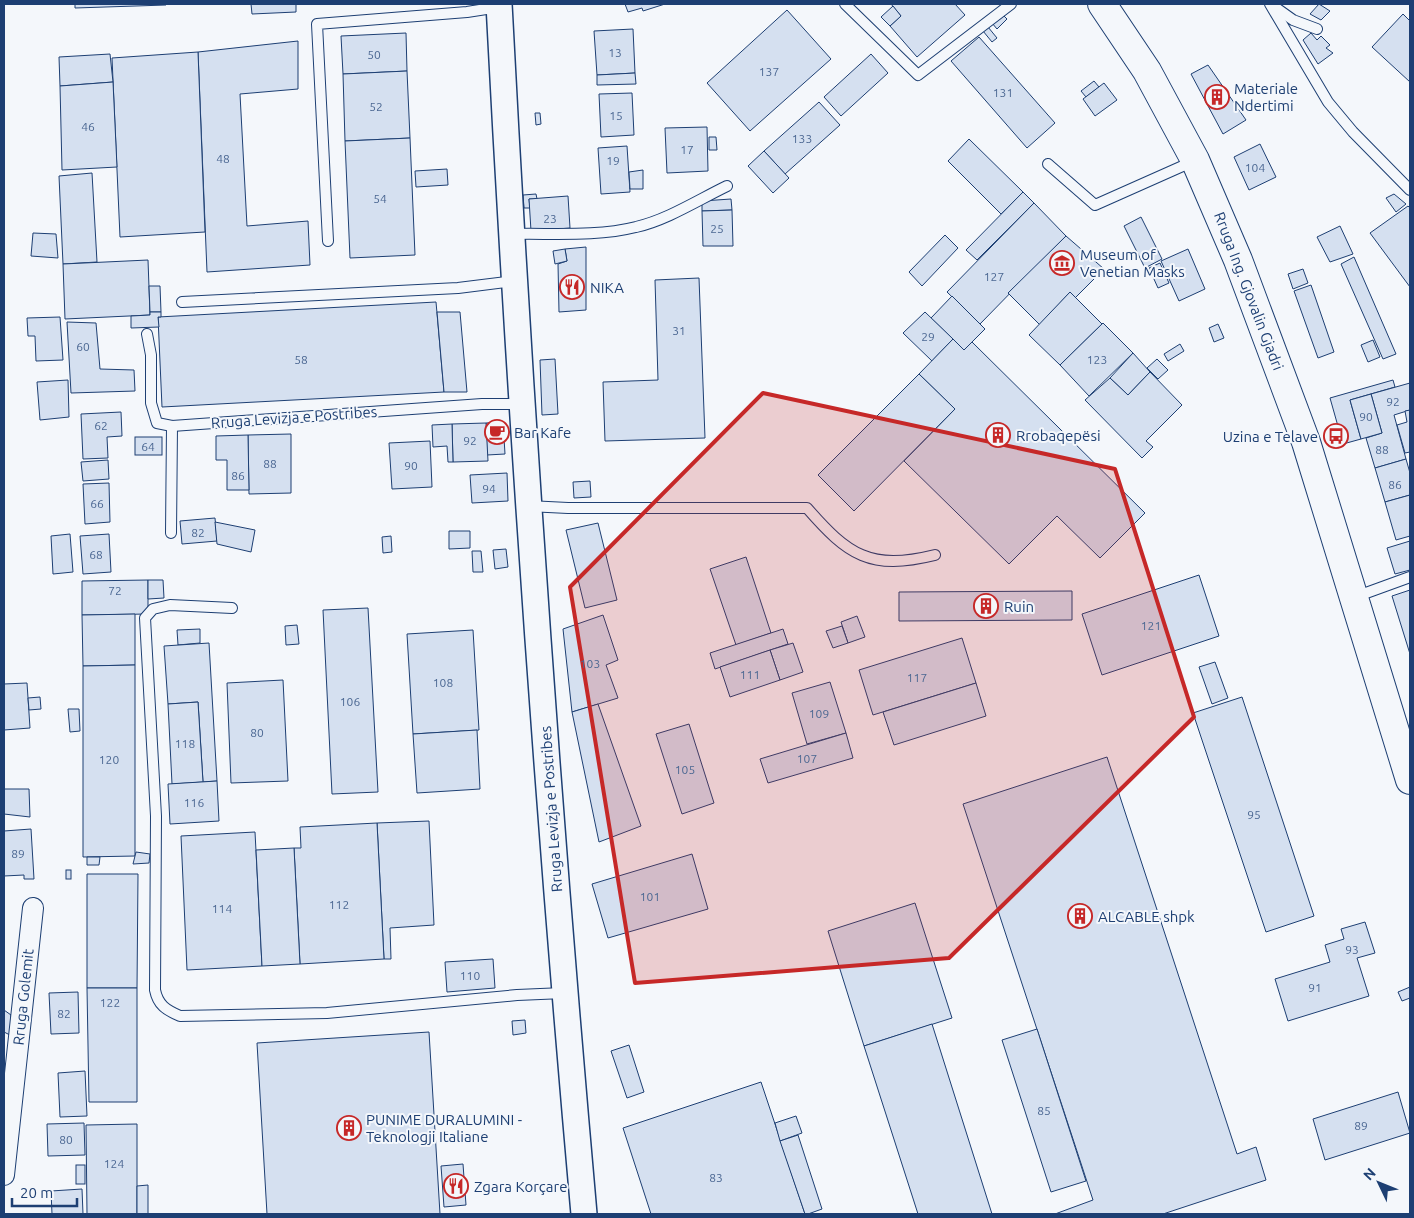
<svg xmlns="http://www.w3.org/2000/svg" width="1414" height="1218" viewBox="0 0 1414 1218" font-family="Ubuntu,sans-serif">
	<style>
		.building { fill: #d5e0f0; stroke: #1d3f73 }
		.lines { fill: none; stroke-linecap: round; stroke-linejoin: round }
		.service-casing { stroke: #1d3f73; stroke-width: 12 }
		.minor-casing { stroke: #1d3f73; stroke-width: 22 }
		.tertiary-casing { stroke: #1d3f73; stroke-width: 28 }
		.secondary-casing { stroke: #1d3f73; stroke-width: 30 }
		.service { stroke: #f4f7fb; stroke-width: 10 }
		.minor { stroke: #f4f7fb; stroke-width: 20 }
		.tertiary { stroke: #f4f7fb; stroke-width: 25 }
		.secondary { stroke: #f4f7fb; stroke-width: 28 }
		.marked { fill: #c62828; fill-opacity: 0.2; stroke: #c62828; stroke-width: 4; stroke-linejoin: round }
		.labels { text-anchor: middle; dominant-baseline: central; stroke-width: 4; stroke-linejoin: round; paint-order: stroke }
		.number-label { font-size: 12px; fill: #4b6792 }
		.poi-label { font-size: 15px; fill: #1d3f73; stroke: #f4f7fb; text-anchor: start }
		.street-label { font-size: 15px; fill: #1d3f73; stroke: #f4f7fb }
	</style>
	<rect width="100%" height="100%" fill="#f4f7fb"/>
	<g class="building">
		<path d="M75,4H166V5L75,8Z"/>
		<path d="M251,4H296V12L252,14Z"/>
		<path d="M625,4H665L643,11L642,8L628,12Z"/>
		<path d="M891,4H955L965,15L917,57L890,26L901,16Z"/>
		<path d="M1319,4L1330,11L1321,20L1310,14Z"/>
		<path d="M893,6L901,16L890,26L881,17Z"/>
		<path d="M787,10L831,59L750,131L707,83Z"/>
		<path d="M1001,13L1007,19L997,29L992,23Z"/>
		<path d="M1403,14L1410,21V82L1372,47Z"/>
		<path d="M988,27L997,38L992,42L983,31Z"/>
		<path d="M633,29L635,73L597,75L594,31Z"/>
		<path d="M406,33L407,71L343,74L341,36Z"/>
		<path d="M1311,33L1317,40L1321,36L1330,45L1326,48L1333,53L1318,64L1303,40Z"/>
		<path d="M979,37L1055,123L1027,148L951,61Z"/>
		<path d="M298,41V89L240,94L247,226L308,221L310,265L207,272L198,52Z"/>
		<path d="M198,52L205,232L120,237L112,58Z"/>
		<path d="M110,54L113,82L60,86L59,57Z"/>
		<path d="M871,54L888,73L841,116L824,97Z"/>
		<path d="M1208,65L1246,120L1223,134L1191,74Z"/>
		<path d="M407,71L410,138L345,141L343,74Z"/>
		<path d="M635,73L636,84L597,85V75Z"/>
		<path d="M1094,81L1099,87L1086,97L1081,91Z"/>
		<path d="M113,82L117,167L62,170L60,86Z"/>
		<path d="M1104,83L1117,100L1095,116L1083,99Z"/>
		<path d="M632,93L634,135L601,137L599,94Z"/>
		<path d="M819,102L840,125L785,174L764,151Z"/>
		<path d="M535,113H540L541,124L536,125Z"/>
		<path d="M707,127L708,171L667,173L665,128Z"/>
		<path d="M709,137H716L717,150H709Z"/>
		<path d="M410,138L415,255L350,258L345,141Z"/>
		<path d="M969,139L1023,192L1001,214L948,161Z"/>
		<path d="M1260,144L1276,177L1249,190L1234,157Z"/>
		<path d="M627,146L630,192L601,194L598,148Z"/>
		<path d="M764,151L789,178L773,193L748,166Z"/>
		<path d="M447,169L448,185L416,187L415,171Z"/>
		<path d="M643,170V189H630L629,172Z"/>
		<path d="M92,173L97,262L63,264L59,176Z"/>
		<path d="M1023,192L1034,203L977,260L966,250Z"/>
		<path d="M536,194L537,199H529L530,208H524L523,195Z"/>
		<path d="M1394,194L1406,204L1396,212L1386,198Z"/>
		<path d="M568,196L570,228L531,231L529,199Z"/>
		<path d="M731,199L732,210L702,211V201Z"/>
		<path d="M1034,203L1066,236L980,324L947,292Z"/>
		<path d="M1408,206L1410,208V287L1370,233Z"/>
		<path d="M732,210L733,246H703L702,211Z"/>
		<path d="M1141,217L1162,259L1145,268L1124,226Z"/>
		<path d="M1340,226L1353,254L1330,262L1317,237Z"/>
		<path d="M33,233L56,234L58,258L31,256Z"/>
		<path d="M945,235L958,248L922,286L909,272Z"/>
		<path d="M1066,236L1104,269L1075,298L1070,292L1040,325L1008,293Z"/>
		<path d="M586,247V310L559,312L558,264L567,261L565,249Z"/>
		<path d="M565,249L567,261L555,264L553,251Z"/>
		<path d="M1188,249L1205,289L1179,301L1161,261Z"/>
		<path d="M1354,257L1396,354L1383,359L1341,264Z"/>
		<path d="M148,260L150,315L65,319L63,264Z"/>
		<path d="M1160,263L1169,283L1158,288L1149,268Z"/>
		<path d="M1303,269L1308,283L1293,289L1288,274Z"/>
		<path d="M699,278L705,438L605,441L603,382L658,380L655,280Z"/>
		<path d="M1311,285L1334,352L1318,358L1294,291Z"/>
		<path d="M149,286H160L161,312H150Z"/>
		<path d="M1070,292L1102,324L1060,365L1029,335Z"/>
		<path d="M952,296L985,329L964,350L931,318Z"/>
		<path d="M436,302L444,392L162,407L158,317Z"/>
		<path d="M150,312H161V317H158L159,327L131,328V316L150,315Z"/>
		<path d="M437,312H460L467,392H444Z"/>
		<path d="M925,312L953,339L932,361L903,333Z"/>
		<path d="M60,317L63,360L36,361L35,336H28L27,318Z"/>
		<path d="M67,322L96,323L100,369L134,370L135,391L71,393Z"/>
		<path d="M1103,323L1133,353L1089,396L1060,365Z"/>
		<path d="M1218,324L1224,338L1214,342L1209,328Z"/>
		<path d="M953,339L964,350L972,342L1145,513L1100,558L1057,516L1009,564L904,461L955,409L919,374Z"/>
		<path d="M1373,340L1380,357L1368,362L1361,345Z"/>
		<path d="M1180,344L1184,351L1168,361L1164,354Z"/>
		<path d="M1133,353L1150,372L1128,395L1110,378Z"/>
		<path d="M555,359L558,414L542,415L540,360Z"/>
		<path d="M1157,359L1168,370L1158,379L1147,368Z"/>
		<path d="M1150,372L1182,405L1146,441L1153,447L1142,458L1085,400L1110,378L1128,395Z"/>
		<path d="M919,374L955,409L854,511L818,475Z"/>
		<path d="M68,380L69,417L40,420L37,382Z"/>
		<path d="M1393,380L1395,387L1350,400L1361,439L1343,444L1330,398Z"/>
		<path d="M1410,383V410L1394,415L1406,459L1375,468L1366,438L1382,433L1371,394Z"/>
		<path d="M1371,394L1382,433L1361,439L1350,400Z"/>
		<path d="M1410,410V452L1405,453L1397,425L1407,422L1405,411Z"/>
		<path d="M121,412L122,436L107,437L108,458L83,459L81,414Z"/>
		<path d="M503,422L505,454L487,455L486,423Z"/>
		<path d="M486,423L488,461L453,462L452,424Z"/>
		<path d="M452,424L453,462H448L447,446L433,447L432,425Z"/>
		<path d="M291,434V493L249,494L248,435Z"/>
		<path d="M248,435L249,490H227V460H216V436Z"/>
		<rect x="135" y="437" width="27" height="18"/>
		<path d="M430,441L432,487L392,489L389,443Z"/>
		<path d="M1406,459L1410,473V495L1385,502L1375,468Z"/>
		<path d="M108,460L109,479L83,481L81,462Z"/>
		<path d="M507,473L508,501L472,503L470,475Z"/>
		<path d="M590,481L591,497L574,498L573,482Z"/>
		<path d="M109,483L110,522L85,524L83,484Z"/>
		<path d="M1410,495V536L1396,540L1385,502Z"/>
		<path d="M215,518L217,541L182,544L180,521Z"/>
		<path d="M215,522L255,530L251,552L217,544Z"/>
		<path d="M598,523L617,600L585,608L566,530Z"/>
		<path d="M449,531H470V548L449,549Z"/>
		<path d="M70,534L73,572L53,574L51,536Z"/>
		<path d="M109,534L111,572L83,574L80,536Z"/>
		<path d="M391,536L392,552L383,553L382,537Z"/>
		<path d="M1410,541V570L1395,574L1387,548Z"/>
		<path d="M506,549L508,567L495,569L493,550Z"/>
		<path d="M472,551H481L483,572H473Z"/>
		<path d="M746,557L771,633L736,645L710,569Z"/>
		<path d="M1199,575L1219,636L1102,675L1082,614Z"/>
		<path d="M148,580V614L82,615V581Z"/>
		<path d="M148,580H163L164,598L148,599Z"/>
		<path d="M1410,590V654L1392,596Z"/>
		<path d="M1072,591V620L899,621V592Z"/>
		<path d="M368,608L378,792L332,794L323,610Z"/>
		<path d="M135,614V665L83,666L82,615Z"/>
		<path d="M603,615L618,660L606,665L618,698L572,712L563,629Z"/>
		<path d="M857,616L865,637L848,643L841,622Z"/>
		<path d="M297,625L299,644L286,645L285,626Z"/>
		<path d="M842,626L848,643L833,648L826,631Z"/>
		<path d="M200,629V643L178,645L177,630Z"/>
		<path d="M783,629L788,644L715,669L710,653Z"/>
		<path d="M473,630L479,730L413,734L407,634Z"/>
		<path d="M962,638L976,683L873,715L859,670Z"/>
		<path d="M209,643L217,781L203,782L198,702L168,704L164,646Z"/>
		<path d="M793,643L803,672L780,680L770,650Z"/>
		<path d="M770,650L780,680L730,697L720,667Z"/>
		<path d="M1215,662L1228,698L1212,704L1199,667Z"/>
		<path d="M135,665V856L83,857V666Z"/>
		<path d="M283,680L288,781L231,783L227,683Z"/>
		<path d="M830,682L846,733L807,744L792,693Z"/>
		<path d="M27,683L30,728L4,730V684Z"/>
		<path d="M976,683L986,716L894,745L883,712Z"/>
		<path d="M40,697L41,709L29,710L28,698Z"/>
		<path d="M1242,697L1314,916L1266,932L1193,713Z"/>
		<path d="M198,702L203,782L172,784L168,704Z"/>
		<path d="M598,704L641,826L599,842L572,712Z"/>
		<path d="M68,709H79L80,731L70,732Z"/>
		<path d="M689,724L714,803L682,814L656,734Z"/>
		<path d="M477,730L480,789L417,793L413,734Z"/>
		<path d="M846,733L853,758L768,783L760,759Z"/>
		<path d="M1107,757L1237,1154L1256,1147L1266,1180L1163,1214H1055L1093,1200L963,804Z"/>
		<path d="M217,781L219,821L170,824L168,784Z"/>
		<path d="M4,789H29L30,817L4,814Z"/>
		<path d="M429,821L434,925L390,928L391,959H384L377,823Z"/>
		<path d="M377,823L384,959L300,964L294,848H301L300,827Z"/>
		<path d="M31,829L34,879H24V875L4,876V831Z"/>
		<path d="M255,832L262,966L187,970L181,836Z"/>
		<path d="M294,848L300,964L262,966L256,850Z"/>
		<path d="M136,852L150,854L149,863L133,864Z"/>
		<path d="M692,854L708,909L608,938L592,884Z"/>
		<path d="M87,857H100L99,865H87Z"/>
		<rect x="66" y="870" width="5" height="9"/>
		<path d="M87,874H138L137,988H87Z"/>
		<path d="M915,903L952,1018L864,1046L828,931Z"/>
		<path d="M1365,922L1375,953L1357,958L1369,996L1288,1021L1275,979L1330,962L1325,945L1344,939L1341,929Z"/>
		<path d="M493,959L495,988L447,992L445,962Z"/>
		<path d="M1410,987V998L1402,1001L1398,992Z"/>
		<path d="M87,988H137V1102H89Z"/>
		<path d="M78,992L79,1033L51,1034L49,993Z"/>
		<path d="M4,1010L11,1015L10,1035L4,1032Z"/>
		<path d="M525,1020L526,1033L513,1035L512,1021Z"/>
		<path d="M932,1024L992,1214H918L864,1046Z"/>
		<path d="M1037,1029L1086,1181L1051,1192L1002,1040Z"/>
		<path d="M429,1032L440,1214H267L257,1043Z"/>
		<path d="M629,1045L644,1092L627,1098L611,1051Z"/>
		<path d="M85,1071L87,1116L60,1117L58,1073Z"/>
		<path d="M761,1082L805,1214H651L623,1128Z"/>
		<path d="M1398,1092L1410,1133L1325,1160L1313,1119Z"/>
		<path d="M796,1116L802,1133L780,1141L775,1123Z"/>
		<path d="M84,1123L85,1155L48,1156L47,1124Z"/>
		<path d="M137,1124V1214H87L86,1125Z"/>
		<path d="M798,1135L822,1209L808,1214H805L780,1141Z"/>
		<path d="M463,1164L466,1205L444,1207L441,1166Z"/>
		<rect x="76" y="1165" width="9" height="19"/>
		<path d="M148,1185V1214H137V1186Z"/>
		<path d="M82,1189L83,1214H52L51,1191Z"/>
	</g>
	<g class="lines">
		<defs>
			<g id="service">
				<path d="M845,4L918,75L1011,4"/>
				<path d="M1270,4L1328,102L1353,132L1410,190"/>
				<path d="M1272,5L1293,20L1317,29"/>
				<path d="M1048,164L1095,205L1194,161"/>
				<path d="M512,234C552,233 596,237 636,227C667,220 698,200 727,186"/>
				<path d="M328,241L317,24L467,12L499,7"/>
				<path d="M182,302L458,288L514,281"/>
				<path d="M147,334L151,355V403L157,423L172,426L482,404H522"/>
				<path d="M528,506L568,508H807C848,555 870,571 935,555"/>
				<path d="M171,533L172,426"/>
				<path d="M1355,597L1410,577"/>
				<path d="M232,608L170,605L153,609L145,618L156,816L155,990C158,1005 166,1010 180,1016L327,1013L517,995L564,993"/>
			</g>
			<path id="minor" d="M4,1175L33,908"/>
			<path id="tertiary" d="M499,4C520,408 548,811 584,1214"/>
			<path id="secondary" d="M1102,4L1147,71L1195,160L1238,260L1306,442L1410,780"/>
		</defs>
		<use href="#service" class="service-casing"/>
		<use href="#minor" class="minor-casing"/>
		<use href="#tertiary" class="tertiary-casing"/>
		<use href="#secondary" class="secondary-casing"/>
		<use href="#service" class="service"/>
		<use href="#minor" class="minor"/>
		<use href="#tertiary" class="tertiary"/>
		<use href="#secondary" class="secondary"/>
	</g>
	<path class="marked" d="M763,393L1115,469L1194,717L949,958L635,983L570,587Z"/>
	<defs>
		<symbol id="building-ring" viewBox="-11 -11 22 22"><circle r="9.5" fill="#f4f7fb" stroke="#c62828" stroke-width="1.5"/><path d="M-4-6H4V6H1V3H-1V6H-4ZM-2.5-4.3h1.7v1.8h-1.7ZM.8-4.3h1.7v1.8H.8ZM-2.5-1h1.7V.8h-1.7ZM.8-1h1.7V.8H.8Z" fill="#c62828"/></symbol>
		<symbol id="museum-ring" viewBox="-11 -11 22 22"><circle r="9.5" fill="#f4f7fb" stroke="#c62828" stroke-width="1.5"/><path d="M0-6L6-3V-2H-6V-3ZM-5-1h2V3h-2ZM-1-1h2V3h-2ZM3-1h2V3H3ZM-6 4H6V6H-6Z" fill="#c62828"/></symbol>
		<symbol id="restaurant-ring" viewBox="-11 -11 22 22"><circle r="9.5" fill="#f4f7fb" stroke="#c62828" stroke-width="1.5"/><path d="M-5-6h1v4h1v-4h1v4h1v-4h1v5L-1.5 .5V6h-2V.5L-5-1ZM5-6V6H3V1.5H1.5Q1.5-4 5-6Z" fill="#c62828"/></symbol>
		<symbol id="cafe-ring" viewBox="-11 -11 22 22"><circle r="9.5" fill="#f4f7fb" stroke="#c62828" stroke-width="1.5"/><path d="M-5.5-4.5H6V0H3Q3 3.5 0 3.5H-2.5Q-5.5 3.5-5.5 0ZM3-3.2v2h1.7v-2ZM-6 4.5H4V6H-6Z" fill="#c62828"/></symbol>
		<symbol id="bus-ring" viewBox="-11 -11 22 22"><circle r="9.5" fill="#f4f7fb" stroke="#c62828" stroke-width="1.5"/><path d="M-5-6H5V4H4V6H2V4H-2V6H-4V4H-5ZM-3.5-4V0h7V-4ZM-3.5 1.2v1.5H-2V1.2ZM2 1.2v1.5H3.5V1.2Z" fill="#c62828"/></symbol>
	</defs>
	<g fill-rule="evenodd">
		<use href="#building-ring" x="1203" y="83" width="28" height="28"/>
		<use href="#museum-ring" x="1048" y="249" width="28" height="28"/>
		<use href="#restaurant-ring" x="558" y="273" width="28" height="28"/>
		<use href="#cafe-ring" x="483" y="418" width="28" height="28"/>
		<use href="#building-ring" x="984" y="421" width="28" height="28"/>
		<use href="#bus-ring" x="1322" y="422" width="28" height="28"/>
		<use href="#building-ring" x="972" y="592" width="28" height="28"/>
		<use href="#building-ring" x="1066" y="902" width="28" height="28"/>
		<use href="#building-ring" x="335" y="1114" width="28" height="28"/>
		<use href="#restaurant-ring" x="442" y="1172" width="28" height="28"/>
	</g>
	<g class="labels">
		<g class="number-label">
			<text x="615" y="52">13</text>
			<text x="374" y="54">50</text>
			<text x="769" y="71">137</text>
			<text x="1003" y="92">131</text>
			<text x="376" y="106">52</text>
			<text x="616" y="115">15</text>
			<text x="88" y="126">46</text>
			<text x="802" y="138">133</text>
			<text x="687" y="149">17</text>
			<text x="223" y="158">48</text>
			<text x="613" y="160">19</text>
			<text x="1255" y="167">104</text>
			<text x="380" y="198">54</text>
			<text x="550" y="218">23</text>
			<text x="717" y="228">25</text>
			<text x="994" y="276">127</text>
			<text x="679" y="330">31</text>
			<text x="928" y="336">29</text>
			<text x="83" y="346">60</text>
			<text x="301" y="359">58</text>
			<text x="1097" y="359">123</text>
			<text x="1393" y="401">92</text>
			<text x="1366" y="416">90</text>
			<text x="101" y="425">62</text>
			<text x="470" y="440">92</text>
			<text x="148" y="446">64</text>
			<text x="1382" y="449">88</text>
			<text x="270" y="463">88</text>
			<text x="411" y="465">90</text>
			<text x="238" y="475">86</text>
			<text x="1395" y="484">86</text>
			<text x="489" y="488">94</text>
			<text x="97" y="503">66</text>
			<text x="198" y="532">82</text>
			<text x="96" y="554">68</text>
			<text x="115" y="590">72</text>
			<text x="1151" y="625">121</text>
			<text x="590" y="663">103</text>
			<text x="750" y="674">111</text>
			<text x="917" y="677">117</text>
			<text x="443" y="682">108</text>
			<text x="350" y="701">106</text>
			<text x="819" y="713">109</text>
			<text x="257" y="732">80</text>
			<text x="185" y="743">118</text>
			<text x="807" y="758">107</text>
			<text x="109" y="759">120</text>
			<text x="685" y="769">105</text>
			<text x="194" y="802">116</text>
			<text x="1254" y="814">95</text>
			<text x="18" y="853">89</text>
			<text x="650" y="896">101</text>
			<text x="339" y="904">112</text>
			<text x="222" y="908">114</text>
			<text x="1352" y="949">93</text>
			<text x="470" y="975">110</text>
			<text x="1315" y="987">91</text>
			<text x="110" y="1002">122</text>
			<text x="64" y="1013">82</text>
			<text x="1044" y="1110">85</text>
			<text x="1361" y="1125">89</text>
			<text x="66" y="1139">80</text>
			<text x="114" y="1163">124</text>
			<text x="716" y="1177">83</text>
		</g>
		<g class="poi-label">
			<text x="1234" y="88">Materiale<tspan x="1234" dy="17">Ndertimi</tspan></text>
			<text x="1080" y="254">Museum of<tspan x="1080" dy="17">Venetian Masks</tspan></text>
			<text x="590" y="287">NIKA</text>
			<text x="514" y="432">Bar Kafe</text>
			<text x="1016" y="435">Rrobaqepësi</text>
			<text x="1318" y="436" text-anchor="end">Uzina e Telave</text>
			<text x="1004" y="606">Ruin</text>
			<text x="1098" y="916">ALCABLE shpk</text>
			<text x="366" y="1119">PUNIME DURALUMINI -<tspan x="366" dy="17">Teknologji Italiane</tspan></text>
			<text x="474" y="1186">Zgara Korçare</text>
		</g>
		<g class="street-label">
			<text transform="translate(1249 291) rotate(69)">Rruga Ing. Gjovalin Gjadri</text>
			<text transform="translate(294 417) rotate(-4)">Rruga Levizja e Postribes</text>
			<text transform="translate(551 809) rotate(-94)">Rruga Levizja e Postribes</text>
			<text transform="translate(23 997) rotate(-84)">Rruga Golemit</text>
		</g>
	</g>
	<rect width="1414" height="1218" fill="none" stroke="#1d3f73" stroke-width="10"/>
	<g transform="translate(1379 1183) rotate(313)" stroke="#f4f7fb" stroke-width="4" paint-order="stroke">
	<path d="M0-4L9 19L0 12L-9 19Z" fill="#1d3f73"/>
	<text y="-8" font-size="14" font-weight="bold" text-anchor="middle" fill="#1d3f73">N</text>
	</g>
	<path d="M12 1198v8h65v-8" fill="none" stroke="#1d3f73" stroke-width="2.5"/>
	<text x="20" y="1198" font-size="15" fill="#1d3f73" stroke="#f4f7fb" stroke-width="4" paint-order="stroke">20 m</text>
</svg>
